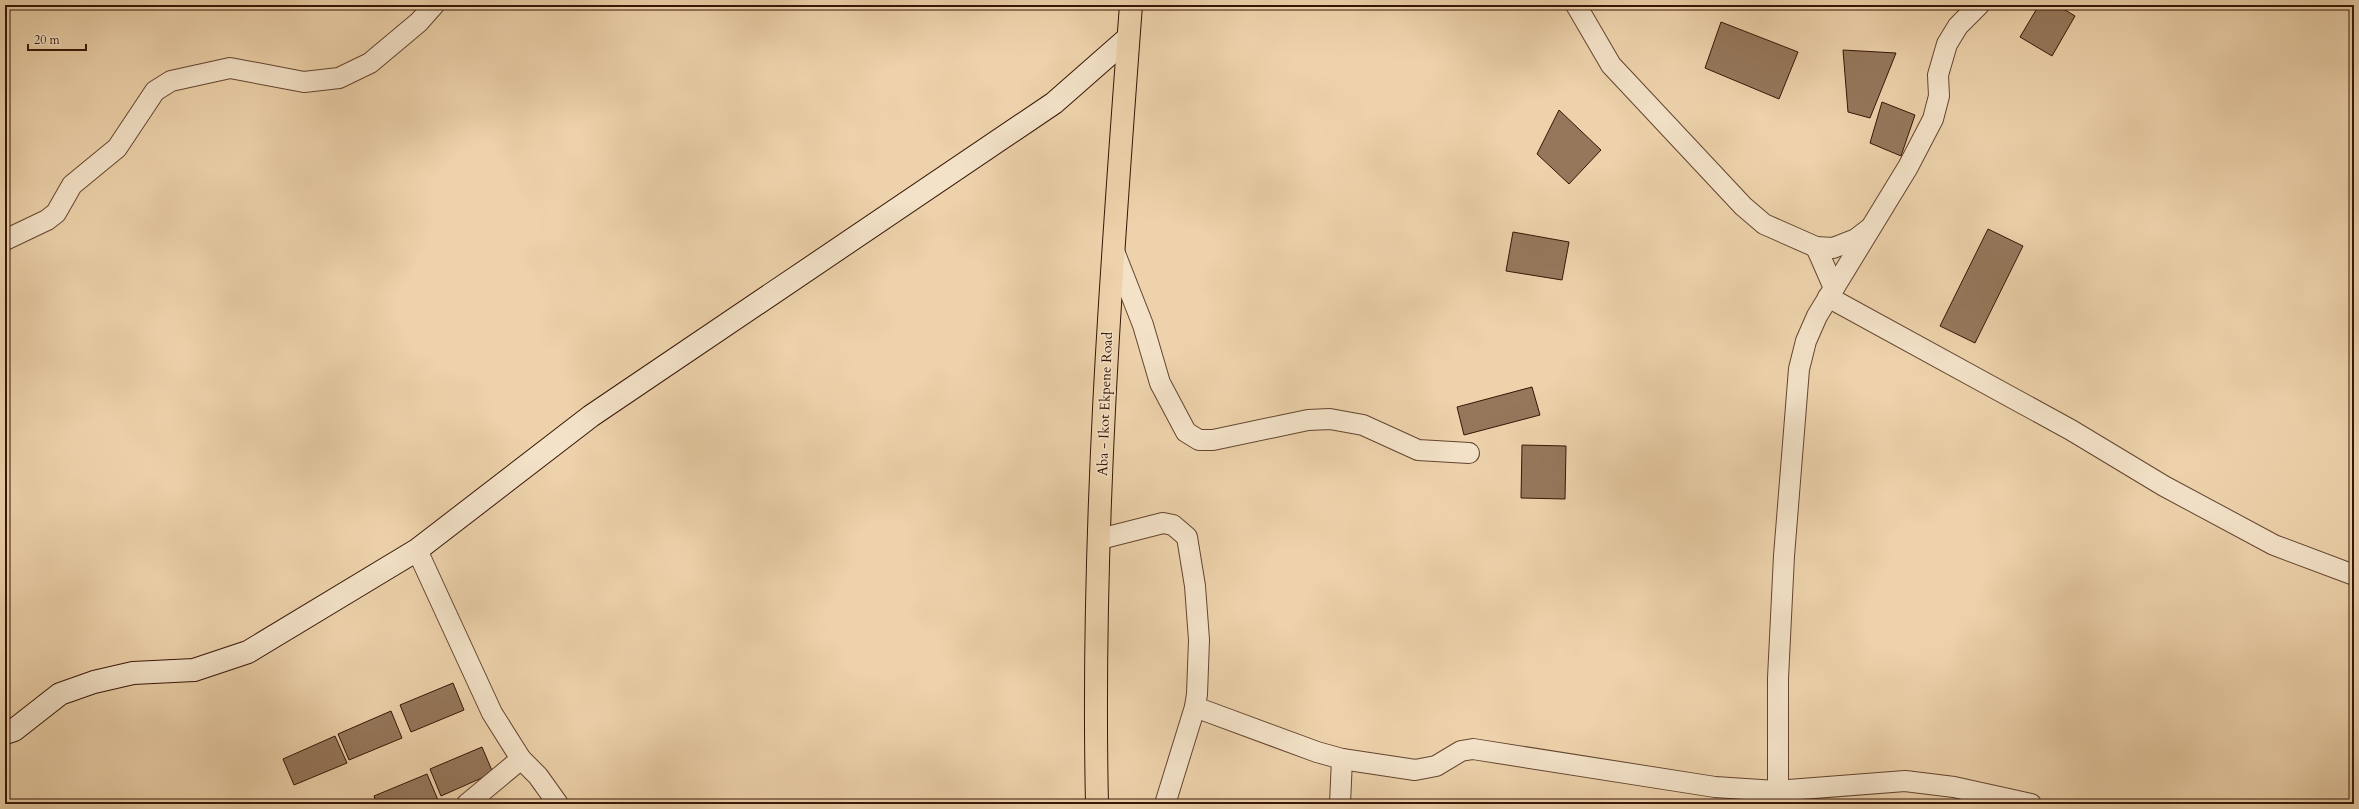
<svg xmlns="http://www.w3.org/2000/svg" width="2359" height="809" viewBox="0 0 2359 809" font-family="Cardo,serif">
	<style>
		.building { fill: #95785c; stroke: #361606 }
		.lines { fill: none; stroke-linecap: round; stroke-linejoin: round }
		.street-casing { stroke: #64452f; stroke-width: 22 }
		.secondary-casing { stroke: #361606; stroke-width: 24 }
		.highway-casing { stroke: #361606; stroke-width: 24 }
		.street { stroke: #f3e2c8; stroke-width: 20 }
		.secondary { stroke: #f3e2c8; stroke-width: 22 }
		.highway { stroke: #edd2ab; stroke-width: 22 }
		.labels { text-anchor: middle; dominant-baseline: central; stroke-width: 3; stroke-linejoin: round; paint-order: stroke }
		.street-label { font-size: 14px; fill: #361606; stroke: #f3e2c8 }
	</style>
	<rect width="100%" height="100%" fill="#edd2ab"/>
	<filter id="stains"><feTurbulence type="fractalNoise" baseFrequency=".005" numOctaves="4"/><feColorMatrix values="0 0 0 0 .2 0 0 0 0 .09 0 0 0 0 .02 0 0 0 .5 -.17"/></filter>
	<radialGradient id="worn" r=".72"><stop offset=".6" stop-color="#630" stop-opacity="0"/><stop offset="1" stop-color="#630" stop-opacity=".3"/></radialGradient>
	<g class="building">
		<path d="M2039,5H2057L2075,16L2052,56L2020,37Z"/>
		<path d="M1721,22L1798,52L1779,99L1705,68Z"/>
		<path d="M1843,50L1896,53L1870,118L1848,112Z"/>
		<path d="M1882,102L1915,115L1901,156L1870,143Z"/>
		<path d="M1559,110L1601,150L1569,184L1537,154Z"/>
		<path d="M1988,229L2023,246L1975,343L1940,326Z"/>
		<path d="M1513,232L1569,242L1562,280L1506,271Z"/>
		<path d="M1532,387L1540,415L1464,435L1457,407Z"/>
		<path d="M1522,445L1566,446L1565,499L1521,498Z"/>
		<path d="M453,683L464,710L411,732L400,705Z"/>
		<path d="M391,711L402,738L349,760L338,734Z"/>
		<path d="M335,736L347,763L294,785L283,759Z"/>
		<path d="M482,747L493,773L441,796L430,769Z"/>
		<path d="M427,774L438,800L429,804H377L374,796Z"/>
	</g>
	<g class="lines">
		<defs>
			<g id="street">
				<path d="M1576,5L1611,65L1743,206L1764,224L1816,247L1833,248L1856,239L1869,229"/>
				<path d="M5,240L47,220L56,213L72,185L117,148L155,91L171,81L230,68L304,82L339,78L370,63L419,22L434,5"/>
				<path d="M1816,247L1834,288"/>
				<path d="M1114,251L1143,325L1160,383L1186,432L1199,440H1213L1308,420L1330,419L1363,425L1418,450L1469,453"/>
				<path d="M1828,297L2071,430L2164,486L2274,545L2354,575"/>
				<path d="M1100,539L1163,523L1173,525L1187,537L1195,586L1199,640L1197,694L1195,707L1165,804"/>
				<path d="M417,550L492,713L521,759L538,776L558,804"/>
				<path d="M1195,707L1317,752L1342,759L1415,770L1436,766L1461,751L1473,749L1715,787L1776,791L1905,781L1954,787L2031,804"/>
				<path d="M1778,803V678L1784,556L1799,369L1806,341L1817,316L1908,167L1933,119L1939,96L1938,75L1947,44L1958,26L1979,5"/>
				<path d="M467,804L521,759"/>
				<path d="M1340,804L1342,759"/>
			</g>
			<path id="secondary" d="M5,733L14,730L60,694L94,682L133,673L194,670L248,652L417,550L591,416L1054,103L1128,38"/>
			<path id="highway" d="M1097,804C1091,537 1111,271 1131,5"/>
		</defs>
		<use href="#street" class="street-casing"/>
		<use href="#secondary" class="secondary-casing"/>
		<use href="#highway" class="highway-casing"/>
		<use href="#street" class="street"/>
		<use href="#secondary" class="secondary"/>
		<use href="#highway" class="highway"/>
	</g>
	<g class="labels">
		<g class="street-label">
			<text transform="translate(1105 404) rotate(-88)">Aba - Ikot Ekpene Road</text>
		</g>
	</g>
	<rect width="2359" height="809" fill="none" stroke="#edd2ab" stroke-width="20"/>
	<rect x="6" y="6" width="2347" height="797" fill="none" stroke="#361606" stroke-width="2"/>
	<rect x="10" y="10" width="2339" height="789" fill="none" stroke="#361606"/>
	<path d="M28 44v6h58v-6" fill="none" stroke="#361606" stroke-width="2"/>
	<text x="34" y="44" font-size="12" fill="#361606" stroke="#f3e2c8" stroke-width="3" paint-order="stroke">20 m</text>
	<rect width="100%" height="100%" filter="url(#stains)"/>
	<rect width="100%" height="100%" fill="url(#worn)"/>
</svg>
